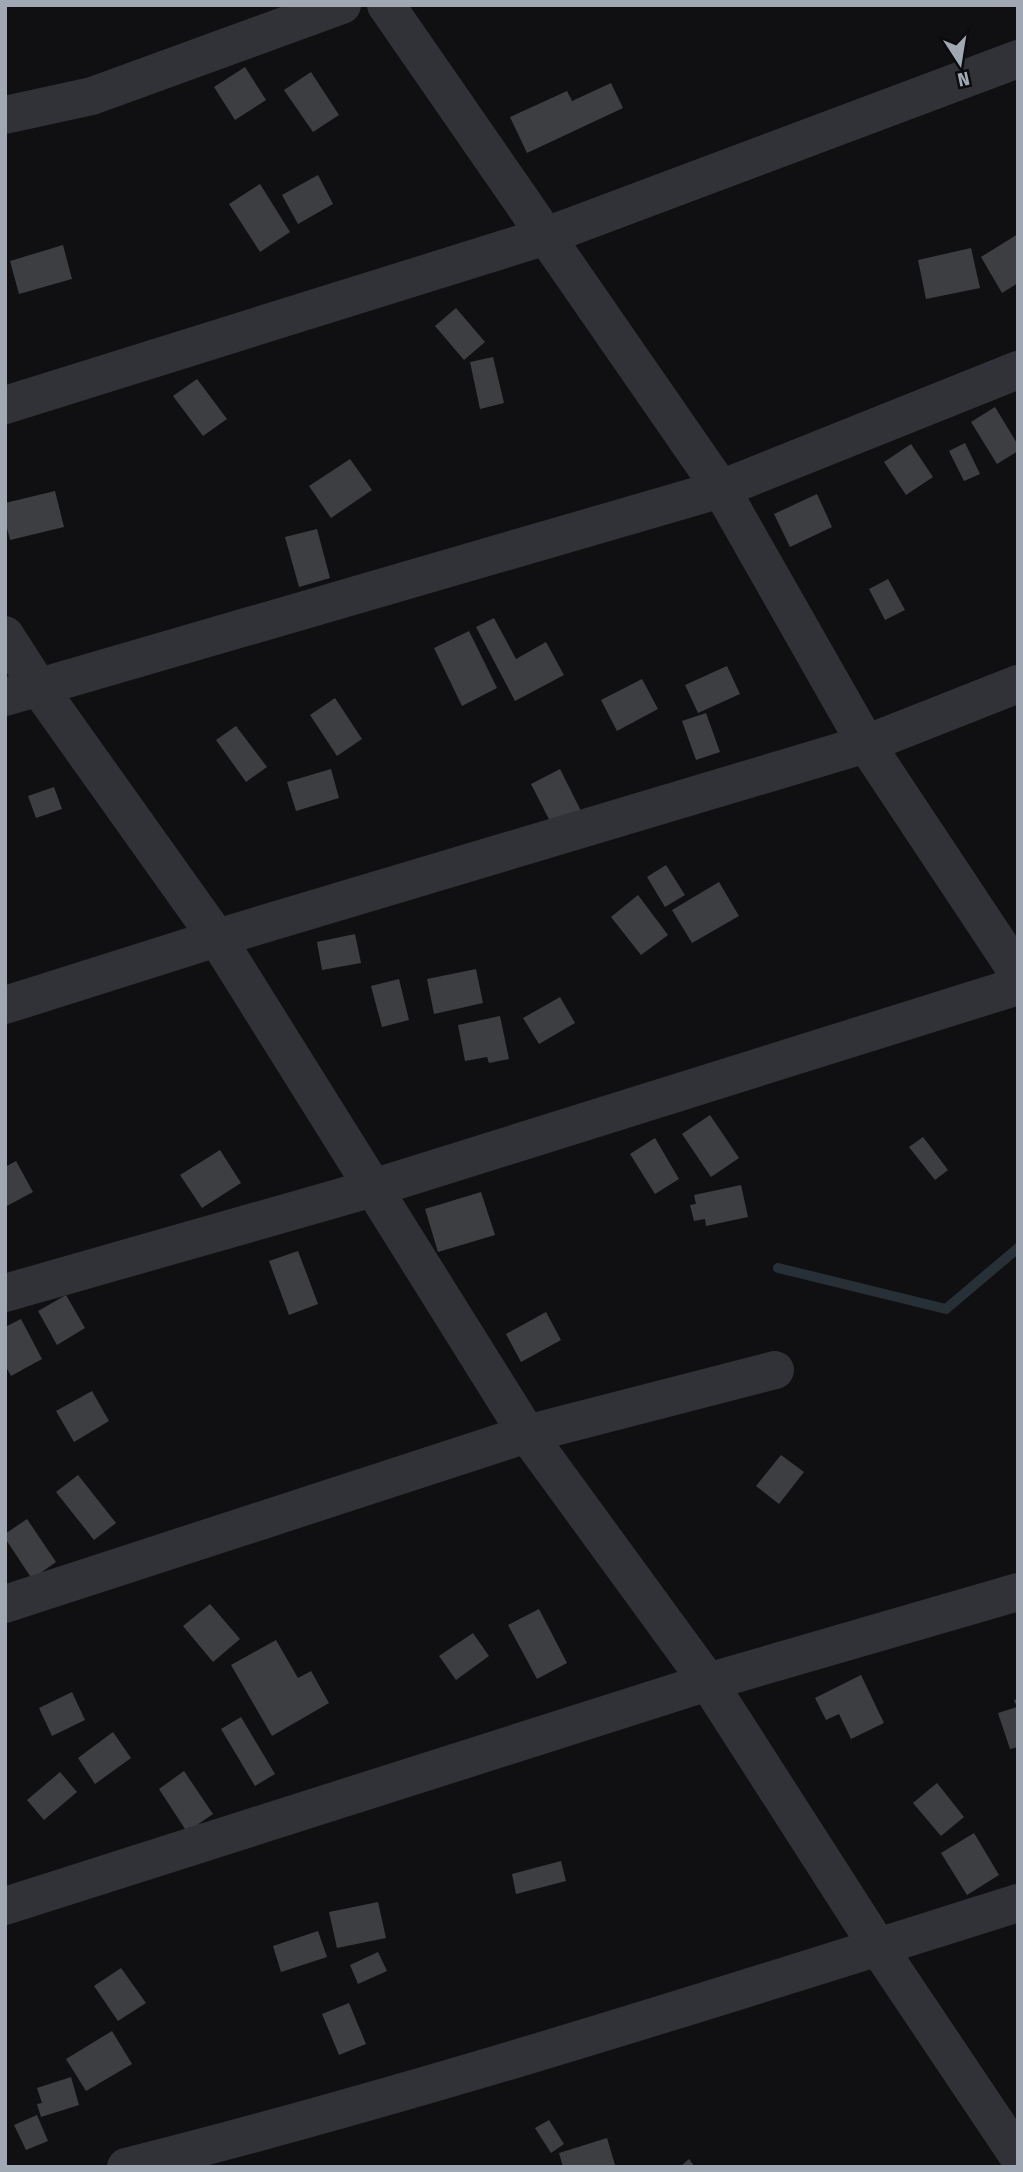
<svg xmlns="http://www.w3.org/2000/svg" width="1023" height="2172" viewBox="0 0 1023 2172" font-family="'Fira Sans Condensed',sans-serif">
	<style>
		.lines { fill: none; stroke-linecap: round; stroke-linejoin: round }
		.stream { stroke: #263036; stroke-width: 10 }
		.building { fill: #3c3e42 }
		.street { stroke: #313237; stroke-width: 38 }
	</style>
	<rect width="100%" height="100%" fill="#101012"/>
	<g class="lines">
		<path class="stream" d="M778,1268L946,1309L1018,1248"/>
	</g>
	<g class="building">
		<path d="M245,67L266,100L235,120L214,87Z"/>
		<path d="M311,72L339,115L313,132L284,90Z"/>
		<path d="M611,83L623,108L527,153L510,117L567,91L572,101Z"/>
		<path d="M318,175L333,204L298,224L282,195Z"/>
		<path d="M260,184L290,232L260,252L229,204Z"/>
		<path d="M1018,234V283L1002,293L981,257Z"/>
		<path d="M63,245L72,279L19,294L10,261Z"/>
		<path d="M971,248L980,288L926,299L918,260Z"/>
		<path d="M456,308L485,342L464,360L435,326Z"/>
		<path d="M493,357L504,403L480,409L470,362Z"/>
		<path d="M197,379L227,419L203,436L173,396Z"/>
		<path d="M995,407L1018,445V451L997,464L971,422Z"/>
		<path d="M965,443L980,474L964,481L949,451Z"/>
		<path d="M911,444L933,477L906,495L884,462Z"/>
		<path d="M350,459L372,490L331,518L309,486Z"/>
		<path d="M55,491L64,527L10,540L5,520V503Z"/>
		<path d="M817,494L832,527L790,547L774,514Z"/>
		<path d="M317,529L330,578L299,587L285,537Z"/>
		<path d="M888,579L905,610L885,620L869,589Z"/>
		<path d="M494,618L516,659L546,642L564,675L515,701L476,627Z"/>
		<path d="M469,631L497,688L462,706L434,648Z"/>
		<path d="M727,666L740,694L698,713L685,685Z"/>
		<path d="M642,679L658,709L617,731L601,700Z"/>
		<path d="M335,698L362,739L337,756L310,715Z"/>
		<path d="M706,713L720,752L696,760L682,721Z"/>
		<path d="M236,726L267,767L246,782L216,740Z"/>
		<path d="M331,769L339,798L296,811L287,782Z"/>
		<path d="M560,769L584,817L555,831L531,784Z"/>
		<path d="M54,787L62,809L36,818L28,796Z"/>
		<path d="M666,865L685,895L665,907L647,877Z"/>
		<path d="M719,882L739,916L692,943L672,910Z"/>
		<path d="M638,895L668,935L641,955L611,917Z"/>
		<path d="M355,934L361,963L322,970L317,942Z"/>
		<path d="M476,969L483,1003L434,1014L427,979Z"/>
		<path d="M399,979L409,1020L382,1027L371,986Z"/>
		<path d="M560,997L575,1023L539,1044L523,1018Z"/>
		<path d="M500,1016L509,1059L489,1063L487,1057L465,1061L458,1025Z"/>
		<path d="M710,1115L739,1158L711,1177L682,1134Z"/>
		<path d="M923,1137L948,1170L935,1180L909,1147Z"/>
		<path d="M655,1138L679,1179L655,1194L630,1154Z"/>
		<path d="M220,1150L241,1183L202,1208L180,1175Z"/>
		<path d="M16,1161L33,1192L5,1207V1167Z"/>
		<path d="M741,1185L748,1217L706,1226L705,1219L694,1221L690,1205L696,1204L694,1195Z"/>
		<path d="M481,1192L495,1235L438,1252L425,1209Z"/>
		<path d="M298,1251L318,1304L289,1315L269,1261Z"/>
		<path d="M66,1295L85,1328L57,1345L38,1311Z"/>
		<path d="M546,1312L561,1340L521,1362L506,1334Z"/>
		<path d="M21,1319L42,1359L11,1376L5,1365V1327Z"/>
		<path d="M92,1391L109,1421L74,1442L56,1411Z"/>
		<path d="M781,1455L804,1472L779,1504L756,1486Z"/>
		<path d="M78,1475L116,1523L94,1540L56,1492Z"/>
		<path d="M27,1519L56,1562L32,1579L5,1538V1534Z"/>
		<path d="M210,1604L240,1639L213,1662L183,1626Z"/>
		<path d="M539,1609L567,1663L537,1679L508,1625Z"/>
		<path d="M473,1633L489,1656L456,1680L439,1656Z"/>
		<path d="M276,1640L298,1678L311,1671L329,1703L272,1736L231,1665Z"/>
		<path d="M861,1675L884,1723L851,1739L839,1714L826,1720L815,1698Z"/>
		<path d="M72,1692L85,1720L52,1736L39,1708Z"/>
		<path d="M1018,1699V1747L1010,1749L998,1713L1017,1707L1014,1700Z"/>
		<path d="M241,1717L275,1774L255,1786L221,1729Z"/>
		<path d="M113,1732L131,1758L95,1784L78,1758Z"/>
		<path d="M184,1771L213,1814L187,1832L159,1789Z"/>
		<path d="M60,1772L77,1792L44,1820L27,1800Z"/>
		<path d="M937,1783L964,1817L941,1836L913,1803Z"/>
		<path d="M974,1833L999,1875L967,1895L941,1853Z"/>
		<path d="M561,1861L566,1881L516,1894L512,1874Z"/>
		<path d="M378,1902L386,1938L337,1948L329,1912Z"/>
		<path d="M318,1931L327,1957L281,1972L273,1946Z"/>
		<path d="M378,1952L387,1971L358,1984L350,1965Z"/>
		<path d="M121,1968L146,2003L118,2021L94,1986Z"/>
		<path d="M349,2003L366,2044L339,2055L322,2014Z"/>
		<path d="M112,2031L132,2064L86,2091L66,2059Z"/>
		<path d="M71,2077L79,2105L41,2117L37,2104L42,2103L37,2088Z"/>
		<path d="M37,2115L48,2141L26,2150L14,2125Z"/>
		<path d="M549,2120L564,2144L551,2153L535,2128Z"/>
		<path d="M607,2138L615,2165L563,2167L559,2153Z"/>
		<path d="M689,2159L695,2167H680Z"/>
	</g>
	<g class="lines">
		<g class="street">
			<path d="M386,5L721,489L866,744L1018,973"/>
			<path d="M5,115L92,96L342,5"/>
			<path d="M5,405L546,236L1018,59"/>
			<path d="M5,635L39,688L217,938L527,1434L708,1682L878,1947L1018,2156"/>
			<path d="M5,697L721,489L1018,370"/>
			<path d="M5,1005L217,938L866,744L1018,684"/>
			<path d="M5,1293L373,1188L1018,986"/>
			<path d="M5,1604L527,1434L775,1370"/>
			<path d="M5,1906L708,1682L1018,1592"/>
			<path d="M126,2167C427,2091 722,1996 1018,1903"/>
		</g>
	</g>
	<rect width="1023" height="2172" fill="none" stroke="#a0a8b4" stroke-width="14"/>
	<g transform="translate(960 63) rotate(168)" stroke="#0b0b0d" stroke-width="5" paint-order="stroke">
	<path d="M0-5L12 26L0 18L-12 26Z" fill="#a0a8b4"/>
	<text y="-10" font-size="19" font-weight="bold" text-anchor="middle" fill="#a0a8b4">N</text>
	</g>
</svg>
